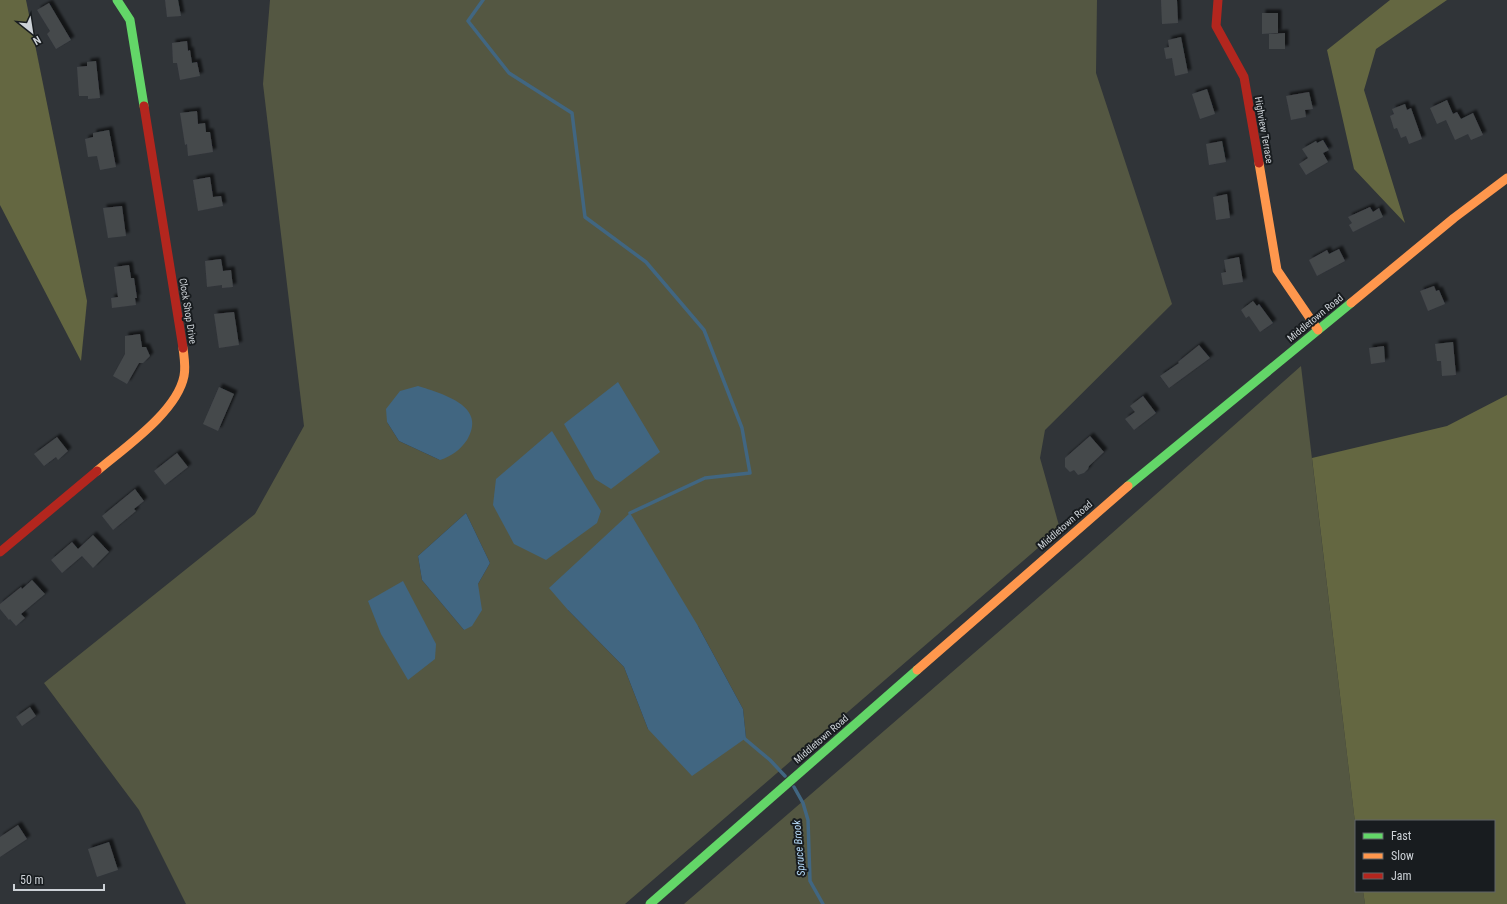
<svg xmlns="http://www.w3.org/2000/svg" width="1507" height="904" viewBox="0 0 1507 904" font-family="'Roboto Condensed',sans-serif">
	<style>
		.green { fill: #545742; fill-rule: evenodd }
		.forest { fill: #646741 }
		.water { fill: #416681 }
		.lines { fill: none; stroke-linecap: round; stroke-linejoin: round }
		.stream { stroke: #416681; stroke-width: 3.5 }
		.building { fill: #45484c; filter: url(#shadow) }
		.fast { stroke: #63d668; stroke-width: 9 }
		.slow { stroke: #ff974d; stroke-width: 9 }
		.jam { stroke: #b3261e; stroke-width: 9 }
		.labels { text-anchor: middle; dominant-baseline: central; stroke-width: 4; stroke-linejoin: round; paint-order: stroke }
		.street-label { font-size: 10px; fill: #cdd2d7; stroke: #181c1f }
		.water-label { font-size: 11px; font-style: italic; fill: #b5daf8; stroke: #181c1f }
	</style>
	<defs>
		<filter id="shadow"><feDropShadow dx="3.5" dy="-3.5" stdDeviation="1" flood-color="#0009"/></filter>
	</defs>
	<rect width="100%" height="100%" fill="#303438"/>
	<g class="green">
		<path d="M270,0H1097L1096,73L1172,304L1045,430L1040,458L1060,529L625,904H186L139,810L44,683L255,514L304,426L263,84ZM387,422L440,460L399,441ZM466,513L490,563L478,584L464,630L422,580L418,556ZM568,610L698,626L743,709L746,738L648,729L624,667Z"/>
		<path d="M1301,366L1356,831V891H1363L1365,904H684L1085,557Z"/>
	</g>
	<g class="forest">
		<path d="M0,0H26L87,301L81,361L0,205Z"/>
		<path d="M1390,0H1447L1376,49L1364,90L1405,223L1354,169L1327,50Z"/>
		<path d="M1507,395V904H1365L1363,891H1494V821H1356V831L1312,458L1447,426Z"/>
	</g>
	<g class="water">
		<path d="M618,382L660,452L611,489L595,479L564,424Z"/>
		<path d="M418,386C443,394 488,406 467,440C460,450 452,456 440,460L399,441L387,422L386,409L400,391Z"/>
		<path d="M552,431L601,511L597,523L546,560L514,544L493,505L496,479Z"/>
		<path d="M466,513L490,563L478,584L482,610L472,626L464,630L422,580L418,556Z"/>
		<path d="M630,513L698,626L743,709L746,738L692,776L648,729L624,667L568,610L549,588Z"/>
		<path d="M403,581L436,644L435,659L408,680L381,634L368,601Z"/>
	</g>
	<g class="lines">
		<g class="stream">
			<path d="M483,0L468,21L509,73L572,113L585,217L646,262L704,330L742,428L750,473L705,478L630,513"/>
			<path d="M745,739L770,760L785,776"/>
			<path d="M794,787L803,803L808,820L810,881L823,904"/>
		</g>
	</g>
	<g class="building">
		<path d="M165,0H178L181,16L167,17Z"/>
		<path d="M1161,0H1177L1178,23L1162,24Z"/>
		<path d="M49,3L71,40L56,49L47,34L50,31L37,10Z"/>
		<path d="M1262,13H1278V33L1262,34Z"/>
		<path d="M1285,33V49H1269V34Z"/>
		<path d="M1181,37L1188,73L1175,76L1172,58L1166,59L1164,48L1169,47L1168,40Z"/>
		<path d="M187,41L188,51L190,50L192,63L197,62L200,76L180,80L177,63H173L172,43Z"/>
		<path d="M96,61L100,98L88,99V96H79L77,67L87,66V62Z"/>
		<path d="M1207,89L1215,114L1200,119L1192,94Z"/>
		<path d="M1309,92L1313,109L1305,110L1306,117L1291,120L1286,96Z"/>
		<path d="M1447,100L1453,114L1457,112L1461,119L1473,113L1483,135L1471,140L1468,134L1455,140L1446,120L1437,124L1430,108Z"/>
		<path d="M1405,104L1407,110L1411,108L1422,139L1409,144L1406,136L1401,138L1397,128L1394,129L1390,116L1394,114L1392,109Z"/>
		<path d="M197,111L198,124L205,123L206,132H210L213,152L188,156L187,144L185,145L180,113Z"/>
		<path d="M109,130L116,167L100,170L97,156L88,157L85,139L93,137V133Z"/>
		<path d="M1323,140L1329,150L1323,153L1328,162L1306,175L1299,164L1308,158L1302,149L1316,141L1317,143Z"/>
		<path d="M1222,141L1226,162L1209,165L1206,144Z"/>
		<path d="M210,177L213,197L221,196L223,206L198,211L193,180Z"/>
		<path d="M1227,194L1230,218L1216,220L1213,197Z"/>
		<path d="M122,206L126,236L108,238L103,208Z"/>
		<path d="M1370,207L1373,212L1379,208L1383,217L1353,232L1349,225L1352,223L1348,217Z"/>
		<path d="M1339,249L1345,261L1317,276L1309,260L1327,250L1329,254Z"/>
		<path d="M1239,257L1243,282L1223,285L1221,273L1226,272L1224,260Z"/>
		<path d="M221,259L223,271L231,270L233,287L222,288V285L207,287L205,261Z"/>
		<path d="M129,265L131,278H134L137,298H135L136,305L112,308L111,298L118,297L114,267Z"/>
		<path d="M1434,286L1436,291L1439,290L1445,304L1428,311L1420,291Z"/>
		<path d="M1253,301L1257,306L1259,304L1273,323L1260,332L1249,316L1246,318L1241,310Z"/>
		<path d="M234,312L239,345L219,348L214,314Z"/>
		<path d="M140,334L142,347H146L150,356L143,363H139L127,384L113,376L125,354V336Z"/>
		<path d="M1453,342L1456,375L1442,376L1441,361H1437L1435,344Z"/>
		<path d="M1199,345L1210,358L1169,388L1160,376L1179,363L1178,362Z"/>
		<path d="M1384,346L1385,362L1371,364L1369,348Z"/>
		<path d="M219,387L234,394L218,431L203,424Z"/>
		<path d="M1143,396L1156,413L1134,430L1125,419L1135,412L1130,406Z"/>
		<path d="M1090,436L1104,452L1089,466L1088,469L1084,473L1078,475L1074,470L1070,472L1065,467V458Z"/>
		<path d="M57,437L68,451L58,460L56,457L44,466L34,454Z"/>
		<path d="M177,453L188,467L165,485L154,471Z"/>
		<path d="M135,489L144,501L134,509L136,511L113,530L102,516Z"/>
		<path d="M93,535L109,552L93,568L82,556L62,573L51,560L72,542L78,549Z"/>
		<path d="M32,580L45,594L21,614L25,618L16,626L10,619L9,620L0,609V604L21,587L22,589Z"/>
		<path d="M30,707L36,716L22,726L16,717Z"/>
		<path d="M18,825L27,839L0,857V837Z"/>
		<path d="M109,842L118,870L97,877L88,849Z"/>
	</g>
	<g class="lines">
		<g class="fast">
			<path d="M117,0L130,20L144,106"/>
			<path d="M1128,486L1351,303"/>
			<path d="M650,904L917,670"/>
		</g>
		<g class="slow">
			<path d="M1259,163L1277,270L1318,330"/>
			<path d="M1351,303L1454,218L1507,178"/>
			<path d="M97,471C124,448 177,412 184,376C186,367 184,357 183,348"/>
			<path d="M917,670L1128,486"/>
		</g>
		<g class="jam">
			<path d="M1218,0L1216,26L1244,77L1259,163"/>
			<path d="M144,106L183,348"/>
			<path d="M0,552L97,471"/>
		</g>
	</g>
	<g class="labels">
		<g class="street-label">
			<text transform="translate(1264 130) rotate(80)">Highview Terrace</text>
			<text transform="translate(188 311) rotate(81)">Clock Shop Drive</text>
			<text transform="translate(1315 318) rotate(-39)">Middletown Road</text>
			<text transform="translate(1065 525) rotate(-41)">Middletown Road</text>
			<text transform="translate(821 739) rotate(-41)">Middletown Road</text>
		</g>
		<g class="water-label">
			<text transform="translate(799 848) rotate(-95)">Spruce Brook</text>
		</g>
	</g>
	<rect x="1355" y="820" width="140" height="72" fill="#181c1f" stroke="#606569"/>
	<rect x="1363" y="833" width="20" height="6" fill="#63d668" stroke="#606569"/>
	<text x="1391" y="840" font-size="12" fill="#cdd2d7">Fast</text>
	<rect x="1363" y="853" width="20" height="6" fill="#ff974d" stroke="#606569"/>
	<text x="1391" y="860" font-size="12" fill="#cdd2d7">Slow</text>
	<rect x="1363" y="873" width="20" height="6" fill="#b3261e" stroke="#606569"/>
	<text x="1391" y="880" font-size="12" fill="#cdd2d7">Jam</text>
	<g transform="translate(32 32) rotate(150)" stroke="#181c1f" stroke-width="3" paint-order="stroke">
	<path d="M0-3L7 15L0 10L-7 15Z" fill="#cdd2d7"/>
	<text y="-6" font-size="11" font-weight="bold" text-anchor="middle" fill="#cdd2d7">N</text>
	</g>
	<path d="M14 884v6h90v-6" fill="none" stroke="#cdd2d7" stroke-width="2"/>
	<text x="20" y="884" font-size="12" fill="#cdd2d7" stroke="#181c1f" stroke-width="3" paint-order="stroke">50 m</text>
</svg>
